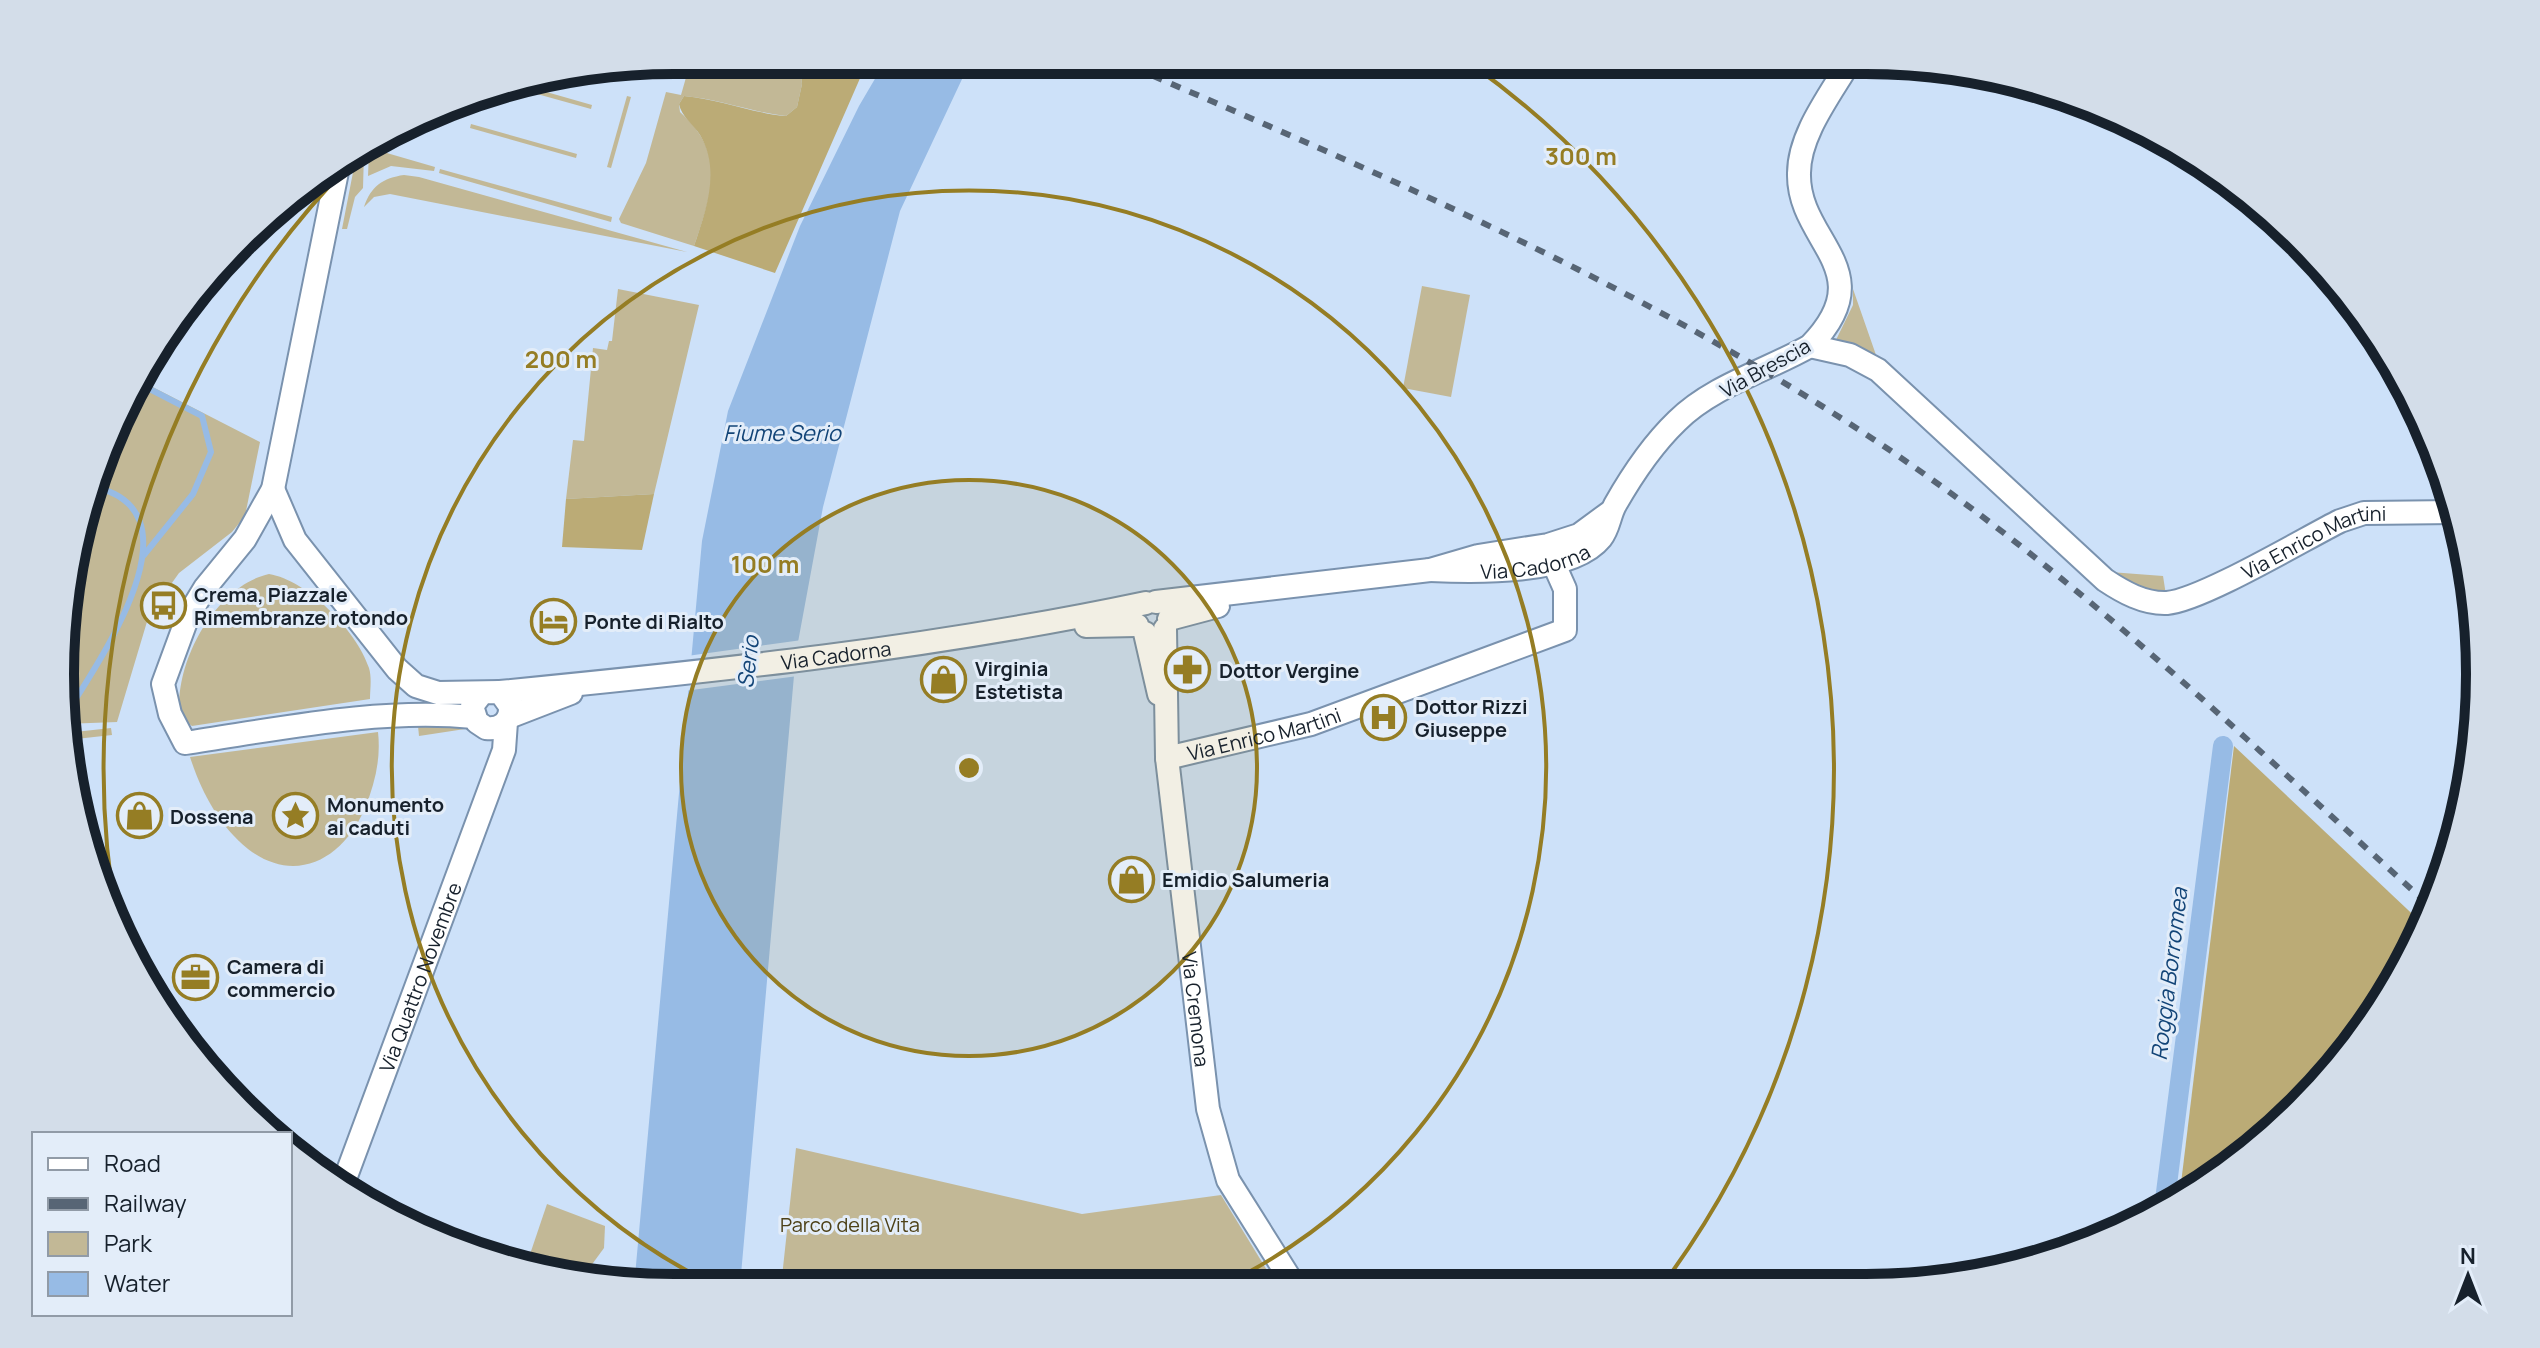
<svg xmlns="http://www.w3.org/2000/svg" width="2540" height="1348" viewBox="0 0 2540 1348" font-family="Manrope,sans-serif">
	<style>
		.green { fill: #c2b896 }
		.forest { fill: #bbab76 }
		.water { fill: #97bbe5 }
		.pier { fill: #cde1f9 }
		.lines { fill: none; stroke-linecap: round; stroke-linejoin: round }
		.stream { stroke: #97bbe5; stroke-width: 6 }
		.canal { stroke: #97bbe5; stroke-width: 20 }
		.minor-casing { stroke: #7a92ae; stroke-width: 26 }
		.minor { stroke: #fff; stroke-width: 22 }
		.rail { stroke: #576575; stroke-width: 6; stroke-dasharray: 10 10; stroke-linecap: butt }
		.ring { fill: none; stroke: #957d24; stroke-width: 4 }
		.labels { text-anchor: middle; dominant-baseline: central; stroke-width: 6; stroke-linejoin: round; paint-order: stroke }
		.street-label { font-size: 20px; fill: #17212c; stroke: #e3edf9 }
		.poi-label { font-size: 20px; font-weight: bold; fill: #17212c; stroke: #e3edf9; text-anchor: start }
		.park-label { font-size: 20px; fill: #4d4117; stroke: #e3edf9 }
		.water-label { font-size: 22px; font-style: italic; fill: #124477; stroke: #e3edf9 }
		.rim { fill: none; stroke: #17212c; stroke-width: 10 }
		.centre { fill: #957d24; stroke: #e3edf9; stroke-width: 4 }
		.ring-label { font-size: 24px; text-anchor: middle; font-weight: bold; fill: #957d24; stroke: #e3edf9; stroke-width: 6; stroke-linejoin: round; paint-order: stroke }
	</style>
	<rect width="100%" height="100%" fill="#cde1f9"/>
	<g class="green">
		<path d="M691,60H799L802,84L797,107L786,116C751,112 719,99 684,96L679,104L680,112C727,154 712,193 694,246L621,223L619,219L646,163L666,92L681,95Z"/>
		<path d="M522,85L592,105L591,109L512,87Z"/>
		<path d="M627,96L631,97L611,168L607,167Z"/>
		<path d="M471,124L577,154L576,158L470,128Z"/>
		<path d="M373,148V149L435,167L434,171L391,166L368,176L369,150Z"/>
		<path d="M364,153L363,188L355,197L347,229H342L356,157Z"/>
		<path d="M440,169L612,217L611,222L439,173Z"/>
		<path d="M404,175L419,177L687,252L390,194L374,197L364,207C371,186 383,178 404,175Z"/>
		<path d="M1422,286L1470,295L1451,397L1403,388Z"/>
		<path d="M618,289L699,305L654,494L566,499L573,440L584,441L593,348L607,350L609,341H612Z"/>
		<path d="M1853,289L1876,355L1836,340L1853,305Z"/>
		<path d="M141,381L260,442L245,516L232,532L179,573L149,615L117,722L64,724L61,715L81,516Z"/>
		<path d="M2110,572L2163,576L2166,595L2145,591Z"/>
		<path d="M269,574C307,580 357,631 369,668C372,678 370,690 370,699L192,726L180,717C173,664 215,586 269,574Z"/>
		<path d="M453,721L465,726V729L419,736L418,726Z"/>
		<path d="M111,728L112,735L67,740L66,733Z"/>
		<path d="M378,732C381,759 375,783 365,808C344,858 296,886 248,849C219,826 201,791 190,757Z"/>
		<path d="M796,1148L1082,1214L1221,1195L1276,1285L781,1286Z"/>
		<path d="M547,1204L605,1226L604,1248L582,1278L525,1269Z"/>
	</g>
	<g class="forest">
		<path d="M799,60H868L775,273L694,246C706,210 721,170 700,135C694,125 681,116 679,104L684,96C719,99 751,113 786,116L797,107L802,84Z"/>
		<path d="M654,494L642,550L562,547L566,499Z"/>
		<path d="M2234,746L2424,925L2416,946L2327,1079L2208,1184L2179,1200Z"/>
	</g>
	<path class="water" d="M886,60H971L900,211L823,507L796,653L740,1286L634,1287L702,541L728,411L800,226L859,106Z"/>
	<path class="pier" d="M802,640L798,676L684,691L687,656Z"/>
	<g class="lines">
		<g class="stream">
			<path d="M140,384L202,416L211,452L193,494L144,555"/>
			<path d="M67,713C98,662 205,511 94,487"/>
		</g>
		<path class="canal" d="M2164,1208L2223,746"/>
		<defs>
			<g id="minor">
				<path d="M338,167L273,489L245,539L205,588L188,616L163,684L170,714L185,743C280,729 377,708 474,717"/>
				<path id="s1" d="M1810,346L1850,355L1878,370L2105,580C2123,592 2144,604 2167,603C2202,600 2304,539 2340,521L2364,513L2456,512"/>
				<path d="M273,489L295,540L397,669L416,686L438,693L500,692L510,706C511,721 501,730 486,728L477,722L472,706L482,693"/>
				<path id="s2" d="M1430,570C1474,572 1571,575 1601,538C1609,528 1609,516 1615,505C1632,475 1652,445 1677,421C1712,386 1768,370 1810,346C1884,270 1797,242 1799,173C1799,134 1831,94 1850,61"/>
				<path d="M1156,602L1430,570L1478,556L1548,545L1579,535L1609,513"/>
				<path d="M1169,619L1218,606"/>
				<path d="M1086,626L1137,625"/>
				<path id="s3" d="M1165,629L1167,758L1208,1109L1228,1180L1294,1285"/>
				<path d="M1145,633L1159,694"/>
				<path id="s4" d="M500,692C716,671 933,648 1146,603"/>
				<path d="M509,717L571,693"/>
				<path id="s5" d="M1167,758L1311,724L1565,630V589L1553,562"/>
				<path id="s6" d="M342,1187L504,750L506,722"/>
			</g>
		</defs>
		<use href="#minor" class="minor-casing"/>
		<use href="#minor" class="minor"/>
		<path class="rail" d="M1116,60C1367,168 1617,274 1847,422C2061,559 2243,737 2431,907"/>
	</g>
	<circle cx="969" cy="768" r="288" fill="#957d24" fill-opacity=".12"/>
	<g class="ring">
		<circle cx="969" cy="768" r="288"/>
		<path d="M712 1284A577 577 0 1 1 1226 1284"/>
		<path d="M118 926A865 865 0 0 1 352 162M1471 64A865 865 0 0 1 1664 1283"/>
	</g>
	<defs>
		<symbol id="bus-ring" viewBox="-11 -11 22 22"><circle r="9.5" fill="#e3edf9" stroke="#957d24" stroke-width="1.5"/><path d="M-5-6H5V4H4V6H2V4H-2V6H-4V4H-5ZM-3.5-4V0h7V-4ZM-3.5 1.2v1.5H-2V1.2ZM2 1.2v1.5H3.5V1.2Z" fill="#957d24"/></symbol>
		<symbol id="hotel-ring" viewBox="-11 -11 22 22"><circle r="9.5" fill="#e3edf9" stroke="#957d24" stroke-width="1.5"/><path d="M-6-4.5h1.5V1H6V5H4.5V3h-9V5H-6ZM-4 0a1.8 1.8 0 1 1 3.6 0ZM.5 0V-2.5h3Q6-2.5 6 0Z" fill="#957d24"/></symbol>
		<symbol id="pharmacy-ring" viewBox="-11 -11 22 22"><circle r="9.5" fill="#e3edf9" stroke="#957d24" stroke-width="1.5"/><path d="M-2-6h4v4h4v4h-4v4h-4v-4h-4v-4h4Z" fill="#957d24"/></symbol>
		<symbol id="shop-ring" viewBox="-11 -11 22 22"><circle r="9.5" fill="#e3edf9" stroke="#957d24" stroke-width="1.5"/><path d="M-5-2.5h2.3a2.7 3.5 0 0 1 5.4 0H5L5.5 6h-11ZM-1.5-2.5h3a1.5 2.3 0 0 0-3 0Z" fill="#957d24"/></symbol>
		<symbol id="hospital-ring" viewBox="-11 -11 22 22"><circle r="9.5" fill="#e3edf9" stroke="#957d24" stroke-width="1.5"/><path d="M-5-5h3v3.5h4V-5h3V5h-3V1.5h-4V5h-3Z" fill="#957d24"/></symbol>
		<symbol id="sight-ring" viewBox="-11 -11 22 22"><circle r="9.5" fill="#e3edf9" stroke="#957d24" stroke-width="1.5"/><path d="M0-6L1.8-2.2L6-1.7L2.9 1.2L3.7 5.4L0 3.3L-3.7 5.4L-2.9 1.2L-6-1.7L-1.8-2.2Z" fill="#957d24"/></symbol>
		<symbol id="office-ring" viewBox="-11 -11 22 22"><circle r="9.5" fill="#e3edf9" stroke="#957d24" stroke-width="1.5"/><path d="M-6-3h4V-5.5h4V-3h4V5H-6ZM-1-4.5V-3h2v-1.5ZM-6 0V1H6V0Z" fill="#957d24"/></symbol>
	</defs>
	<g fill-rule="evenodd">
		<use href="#bus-ring" x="138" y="580" width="51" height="51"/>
		<use href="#hotel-ring" x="528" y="596" width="51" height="51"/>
		<use href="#pharmacy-ring" x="1162" y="644" width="51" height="51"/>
		<use href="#shop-ring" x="918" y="654" width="51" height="51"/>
		<use href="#hospital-ring" x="1358" y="692" width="51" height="51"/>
		<use href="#sight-ring" x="270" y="790" width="51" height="51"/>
		<use href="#shop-ring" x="114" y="790" width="51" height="51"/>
		<use href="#shop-ring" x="1106" y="854" width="51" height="51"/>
		<use href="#office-ring" x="170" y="952" width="51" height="51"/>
	</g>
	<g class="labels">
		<g class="street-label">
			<text transform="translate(1765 368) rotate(-29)">Via Brescia</text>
			<text stroke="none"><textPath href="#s1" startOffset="610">Via Enrico Martini</textPath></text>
			<text stroke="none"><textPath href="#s2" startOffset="106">Via Cadorna</textPath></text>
			<text stroke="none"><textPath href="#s4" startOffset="338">Via Cadorna</textPath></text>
			<text stroke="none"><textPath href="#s5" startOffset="100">Via Enrico Martini</textPath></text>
			<text stroke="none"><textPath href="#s6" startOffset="224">Via Quattro Novembre</textPath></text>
			<text stroke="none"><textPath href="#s3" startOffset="382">Via Cremona</textPath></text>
		</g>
		<g class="poi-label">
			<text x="194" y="594">Crema, Piazzale<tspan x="194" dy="23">Rimembranze rotondo</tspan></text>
			<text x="584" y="621">Ponte di Rialto</text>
			<text x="975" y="668">Virginia<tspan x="975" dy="23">Estetista</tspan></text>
			<text x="1219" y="670">Dottor Vergine</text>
			<text x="1415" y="706">Dottor Rizzi<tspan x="1415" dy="23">Giuseppe</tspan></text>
			<text x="327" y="804">Monumento<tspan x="327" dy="23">ai caduti</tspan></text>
			<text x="170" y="816">Dossena</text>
			<text x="1162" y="879">Emidio Salumeria</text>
			<text x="227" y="966">Camera di<tspan x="227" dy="23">commercio</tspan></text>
		</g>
		<g class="park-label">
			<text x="850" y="1224">Parco della Vita</text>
		</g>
		<g class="water-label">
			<text x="782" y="433">Fiume Serio</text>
			<text transform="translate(748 662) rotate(-83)">Serio</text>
			<text transform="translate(2169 974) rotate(-83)">Roggia Borromea</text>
		</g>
	</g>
	<path d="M0 0H2540V1348H0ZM674 74H1866A600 600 0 0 1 2466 674V674A600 600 0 0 1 1866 1274H674A600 600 0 0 1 74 674V674A600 600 0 0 1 674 74Z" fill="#d3dde9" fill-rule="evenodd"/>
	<path class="rim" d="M674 74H1866A600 600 0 0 1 2466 674V674A600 600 0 0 1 1866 1274H674A600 600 0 0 1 74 674V674A600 600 0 0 1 674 74Z"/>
	<circle cx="969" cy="768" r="12" class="centre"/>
	<g class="ring-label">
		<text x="1581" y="165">300 m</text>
		<text x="561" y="368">200 m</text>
		<text x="765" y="573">100 m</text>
	</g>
	<rect x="32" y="1132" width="260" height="184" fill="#e3edf9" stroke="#919ba7" stroke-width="2"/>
	<rect x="48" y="1158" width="40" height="12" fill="#ffffff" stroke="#919ba7" stroke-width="2"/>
	<text x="104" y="1172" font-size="24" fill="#17212c">Road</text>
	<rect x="48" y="1198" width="40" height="12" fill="#576575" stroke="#919ba7" stroke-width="2"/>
	<text x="104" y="1212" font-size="24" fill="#17212c">Railway</text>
	<rect x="48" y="1232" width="40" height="24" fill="#c2b896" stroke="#919ba7" stroke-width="2"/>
	<text x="104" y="1252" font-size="24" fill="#17212c">Park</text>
	<rect x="48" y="1272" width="40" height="24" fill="#97bbe5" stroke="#919ba7" stroke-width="2"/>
	<text x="104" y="1292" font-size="24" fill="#17212c">Water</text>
	<g transform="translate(2468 1276)" stroke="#e3edf9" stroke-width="6" paint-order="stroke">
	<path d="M0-6L14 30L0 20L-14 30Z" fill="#17212c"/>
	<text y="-12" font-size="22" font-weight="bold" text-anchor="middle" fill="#17212c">N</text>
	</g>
</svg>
